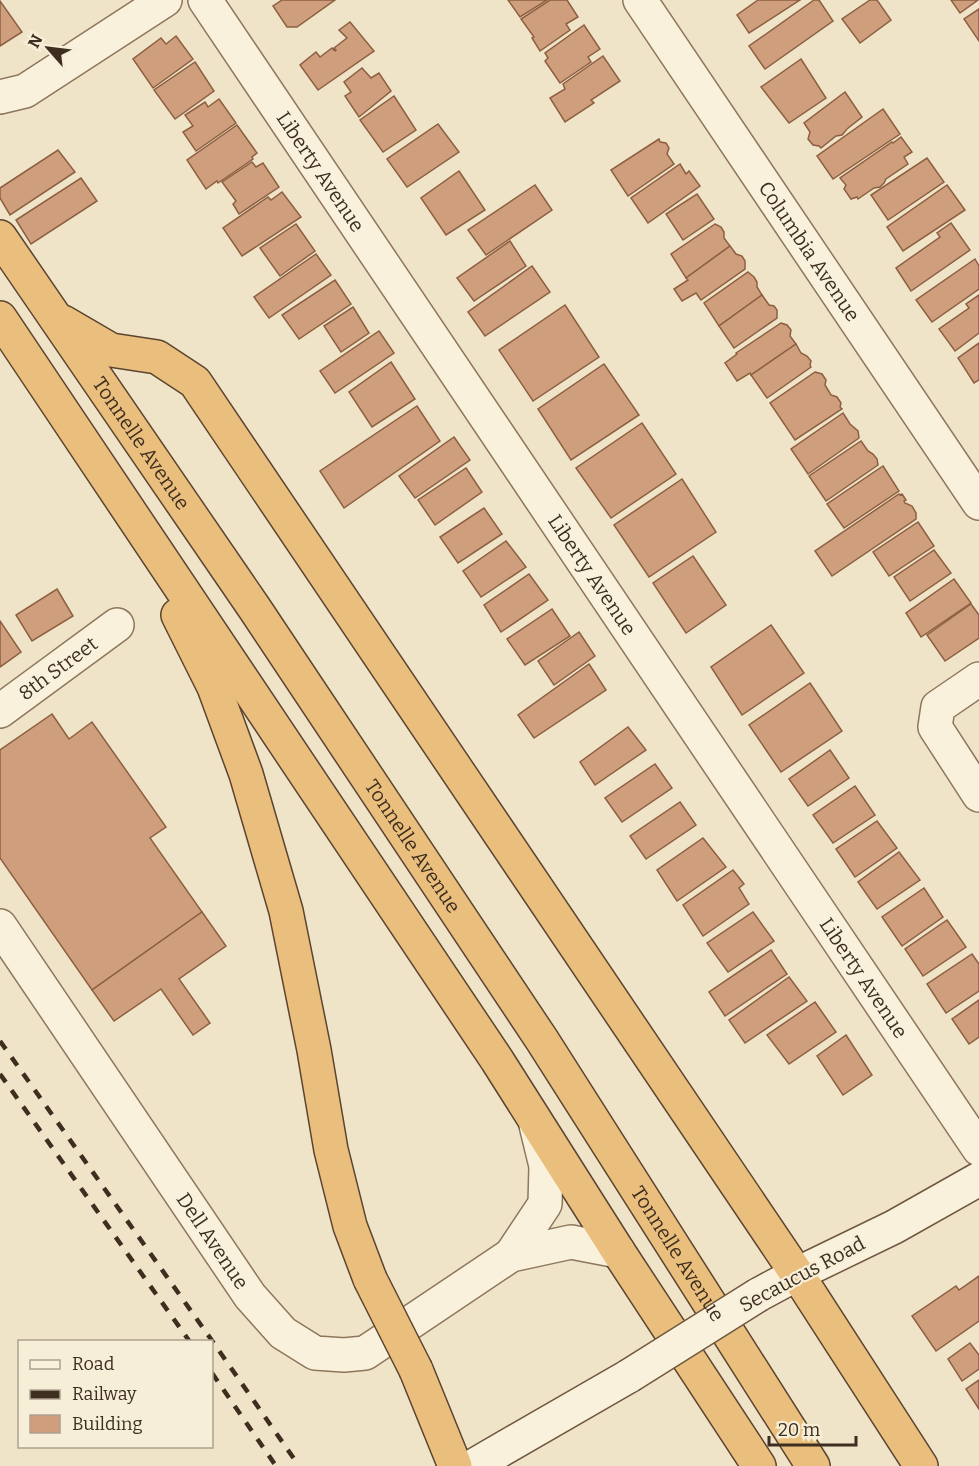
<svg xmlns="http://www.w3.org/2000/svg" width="979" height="1466" viewBox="0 0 979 1466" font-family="Bitter,serif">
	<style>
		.building { fill: #cf9f7d; stroke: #8d5f41; stroke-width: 1.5 }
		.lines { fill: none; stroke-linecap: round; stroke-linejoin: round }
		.minor-casing { stroke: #8d765c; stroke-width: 36 }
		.secondary-casing { stroke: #6f573f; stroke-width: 36 }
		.trunk-casing { stroke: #5b4430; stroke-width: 36 }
		.minor { stroke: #faf1dc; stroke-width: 33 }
		.secondary { stroke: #faf1dc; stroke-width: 33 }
		.trunk { stroke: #eabe7c; stroke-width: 33 }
		.rail { stroke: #3d2e20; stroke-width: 4.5; stroke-dasharray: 10 10; stroke-linecap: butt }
		.secondary-bridge-casing { stroke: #6f573f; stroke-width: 36; stroke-linecap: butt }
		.trunk-bridge-casing { stroke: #5b4430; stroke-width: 36; stroke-linecap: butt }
		.secondary-bridge { stroke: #faf1dc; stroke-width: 33 }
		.trunk-bridge { stroke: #eabe7c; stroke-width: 33 }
		.labels { text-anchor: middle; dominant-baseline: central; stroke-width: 4.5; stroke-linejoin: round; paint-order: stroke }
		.street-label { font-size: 20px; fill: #3d2e20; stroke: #f7eed8 }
	</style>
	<rect width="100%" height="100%" fill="#f0e4c8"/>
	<g class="building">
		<path d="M282,0H335L297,27H287L273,6Z"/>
		<path d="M508,0H547L520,17Z"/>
		<path d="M550,0H567L578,17L566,24L570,30L540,51L532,38L534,37L521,19Z"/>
		<path d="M758,0H800L749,33L737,15Z"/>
		<path d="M814,0H819L833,21L765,69L749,46Z"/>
		<path d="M870,0H877L891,20L860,43L842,19Z"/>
		<path d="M951,0H978L960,13Z"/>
		<path d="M0,1L22,32L0,46Z"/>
		<path d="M979,9V41L964,19Z"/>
		<path d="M350,22L374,51L318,90L300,65L316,52L320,57L332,48L335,51L336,50L334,48L347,38L339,30Z"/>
		<path d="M584,25L600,49L588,57L591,62L560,83L545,61L548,58L545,53Z"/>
		<path d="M176,36L193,59L153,88L133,59L161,38L166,44Z"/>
		<path d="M603,56L620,81L591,100L594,103L565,122L550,98L565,89L563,84Z"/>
		<path d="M801,59L826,98L789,123L761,87Z"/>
		<path d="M195,62L214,91L175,119L154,90Z"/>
		<path d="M362,68L371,78L379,73L391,91L359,117L345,96L351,92L344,82Z"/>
		<path d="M845,92L862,117L847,129L842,135L836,136L821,148L819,146L813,145L808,139L810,132L804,123Z"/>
		<path d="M394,96L416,130L383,152L360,120Z"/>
		<path d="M219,99L236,123L196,151L183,132L193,126L185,115L205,102L208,107Z"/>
		<path d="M883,109L900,134L833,179L817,156Z"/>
		<path d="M438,124L459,152L407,187L387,159Z"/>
		<path d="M237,125L257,153L252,157L253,159L218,183L217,181L206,189L187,160Z"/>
		<path d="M901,137L912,152L904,157L908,164L886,179L884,183L880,187L874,188L858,199L857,197L851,199L844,189L846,185L840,178L892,142L893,143Z"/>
		<path d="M659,139L660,142L666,143L669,148L667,154L674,164L628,196L611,170Z"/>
		<path d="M58,150L75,172L10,215L0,198V188Z"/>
		<path d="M927,158L944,182L888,220L871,195Z"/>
		<path d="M252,162L256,167L263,163L279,187L239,214L233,204L236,201L222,182Z"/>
		<path d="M680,164L686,174L689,171L700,186L648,223L631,198Z"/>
		<path d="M459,171L485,210L446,235L421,198Z"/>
		<path d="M81,178L97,201L31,244L16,220Z"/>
		<path d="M535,185L552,210L486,255L468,230Z"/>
		<path d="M947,185L965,210L903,251L887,227Z"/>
		<path d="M282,192L301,217L242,256L223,228L268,197L271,200Z"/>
		<path d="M697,194L714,219L683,240L666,214Z"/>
		<path d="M951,223L970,250L911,291L896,268L940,237L937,233Z"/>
		<path d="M296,224L315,251L280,276L260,248Z"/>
		<path d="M715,224L721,227L724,232V238L730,246L686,278L671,254Z"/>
		<path d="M510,241L526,266L474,301L457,278Z"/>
		<path d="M730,246L736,254L742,256L745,261V269L701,300L696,293L682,301L674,289L688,280L686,278Z"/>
		<path d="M316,254L331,275L269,318L254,297Z"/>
		<path d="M975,259L979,266V289L932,322L916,300Z"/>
		<path d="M532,266L550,292L485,336L468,312Z"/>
		<path d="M748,272L754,277L757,282V287L762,295L719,326L704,303Z"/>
		<path d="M335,280L351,304L299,339L282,315Z"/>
		<path d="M762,295L769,305L774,306L777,310V318L734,348L719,326Z"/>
		<path d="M979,295V333L955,351L939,329L969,308L966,304Z"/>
		<path d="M565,305L599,357L533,401L499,350Z"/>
		<path d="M353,307L369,333L341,352L324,326Z"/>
		<path d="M781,323L787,325L791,330L790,336L796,344L751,375L750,373L737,381L725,363L737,354L736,353Z"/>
		<path d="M379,331L394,353L335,393L320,371Z"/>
		<path d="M979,343V380L974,383L958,358Z"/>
		<path d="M796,344L801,353L807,356L811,361L810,365L811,367L767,398L751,375Z"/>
		<path d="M391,362L415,399L372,427L349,392Z"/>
		<path d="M604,364L639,415L571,460L538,409Z"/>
		<path d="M815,372L822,374L826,380L825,385L831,395L837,397L841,403L840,407L842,409L795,440L770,403Z"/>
		<path d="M417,406L440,441L344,508L320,471Z"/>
		<path d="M843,413L850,424L858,431L859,438L808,474L791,449Z"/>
		<path d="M642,423L676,474L611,518L576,468Z"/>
		<path d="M454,437L470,460L415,498L399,476Z"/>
		<path d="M861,441L868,451L873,454L877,459L878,465L826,501L809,476Z"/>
		<path d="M883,466L899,491L844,528L827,504Z"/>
		<path d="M466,468L482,492L435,525L418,500Z"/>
		<path d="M682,479L716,532L649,577L614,525Z"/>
		<path d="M899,494L900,495L902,494L906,500L904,501L905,503L912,506L916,513V519L832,576L815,551Z"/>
		<path d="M484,508L502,534L458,563L440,537Z"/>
		<path d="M918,522L934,546L889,576L873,552Z"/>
		<path d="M506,541L526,567L481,597L463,571Z"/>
		<path d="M934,550L951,573L910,601L894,577Z"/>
		<path d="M693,556L726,605L686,633L653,583Z"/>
		<path d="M529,574L548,600L501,632L484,605Z"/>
		<path d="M954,579L971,603L921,637L906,613Z"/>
		<path d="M57,589L73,616L32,641L16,615Z"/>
		<path d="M971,604L979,615V638L945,661L927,635Z"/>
		<path d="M552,609L570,636L525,665L507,639Z"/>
		<path d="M0,621L21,652L0,667Z"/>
		<path d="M771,625L804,673L742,715L711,667Z"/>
		<path d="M579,632L595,656L554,685L538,661Z"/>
		<path d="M589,664L606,690L534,738L518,715Z"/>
		<path d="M810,683L842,731L781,772L749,725Z"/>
		<path d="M52,714L69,739L92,722L166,827L150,838L202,912L92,990L0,858V750Z"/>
		<path d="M628,727L646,750L595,785L580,762Z"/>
		<path d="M830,750L849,778L808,806L789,779Z"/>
		<path d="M655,764L672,788L622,822L605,798Z"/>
		<path d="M855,786L875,815L833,843L813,815Z"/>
		<path d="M680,802L696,825L646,859L630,836Z"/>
		<path d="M877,821L897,848L855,877L836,849Z"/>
		<path d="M703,838L726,867L677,901L657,870Z"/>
		<path d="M899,852L920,880L877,909L858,882Z"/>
		<path d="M733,870L744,884L739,888L749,904L703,936L683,905Z"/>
		<path d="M924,888L943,917L902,946L882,917Z"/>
		<path d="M202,912L226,946L179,979L210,1023L193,1035L161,989L114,1021L92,990Z"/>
		<path d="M753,912L774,941L728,972L707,943Z"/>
		<path d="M947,920L966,947L923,976L905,949Z"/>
		<path d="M771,950L787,974L725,1016L709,992Z"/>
		<path d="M972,954L979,964V991L946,1013L927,984Z"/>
		<path d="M789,977L807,1001L745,1043L729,1020Z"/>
		<path d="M979,1000V1037L969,1044L952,1019Z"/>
		<path d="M815,1002L836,1032L789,1064L767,1035Z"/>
		<path d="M846,1035L872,1075L843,1095L817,1056Z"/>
		<path d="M979,1276V1321L936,1351L912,1316L956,1286L959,1290Z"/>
		<path d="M970,1343L979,1355V1369L962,1381L948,1359Z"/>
		<path d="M979,1380V1409L966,1389Z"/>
	</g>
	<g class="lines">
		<defs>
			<g id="minor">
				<path id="s1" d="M205,0L979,1149"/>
				<path id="s2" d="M640,0L979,503"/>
				<path d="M0,97L25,91L165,0"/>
				<path d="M979,679L938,707L935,727L979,795"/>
				<path id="s3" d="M0,711L117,625"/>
				<path id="s4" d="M0,926L250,1296L283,1333L315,1353L344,1355L365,1353L511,1255L571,1242L618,1251"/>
				<path d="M511,1255L545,1204L546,1166L536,1125"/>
			</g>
			<g id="secondary">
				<path d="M758,1295L797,1274L894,1227L979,1179"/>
				<path d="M473,1466L629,1376"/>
			</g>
			<g id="trunk">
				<path id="s5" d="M0,237L255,609L542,1040L813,1466"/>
				<path d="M0,318L497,1060L618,1251L759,1466"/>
				<path d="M63,322L111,350L157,357L195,382L797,1274L921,1466"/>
				<path d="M178,615L214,687L246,774L286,911L314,1050L331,1150L350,1226L370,1279"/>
				<path d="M416,1370L455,1466"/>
			</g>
		</defs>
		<use href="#minor" class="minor-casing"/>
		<use href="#secondary" class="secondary-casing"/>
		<use href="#trunk" class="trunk-casing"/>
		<use href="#minor" class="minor"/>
		<use href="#secondary" class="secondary"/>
		<use href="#trunk" class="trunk"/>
		<g class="rail">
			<path d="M0,1041L213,1342L299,1466"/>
			<path d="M0,1074L190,1342"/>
			<path d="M212,1373L276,1466"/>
		</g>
		<defs>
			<path id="secondary-bridge" d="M629,1376L758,1295"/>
			<path id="trunk-bridge" d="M370,1279L416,1370"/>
		</defs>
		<use href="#secondary-bridge" class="secondary-bridge-casing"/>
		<use href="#trunk-bridge" class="trunk-bridge-casing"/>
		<use href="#secondary-bridge" class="secondary-bridge"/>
		<use href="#trunk-bridge" class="trunk-bridge"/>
	</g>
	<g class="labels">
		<g class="street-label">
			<text stroke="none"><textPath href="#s1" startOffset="207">Liberty Avenue</textPath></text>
			<text stroke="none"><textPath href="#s2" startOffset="303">Columbia Avenue</textPath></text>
			<text stroke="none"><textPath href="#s5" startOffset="250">Tonnelle Avenue</textPath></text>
			<text stroke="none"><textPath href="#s1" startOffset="693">Liberty Avenue</textPath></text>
			<text stroke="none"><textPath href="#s3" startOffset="72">8th Street</textPath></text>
			<text stroke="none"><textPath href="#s5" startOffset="736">Tonnelle Avenue</textPath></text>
			<text stroke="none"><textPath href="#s1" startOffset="1179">Liberty Avenue</textPath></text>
			<text stroke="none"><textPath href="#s4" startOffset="380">Dell Avenue</textPath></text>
			<text stroke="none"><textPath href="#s5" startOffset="1222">Tonnelle Avenue</textPath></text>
			<text transform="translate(802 1274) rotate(-28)">Secaucus Road</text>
		</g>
	</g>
	<rect x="18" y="1340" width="195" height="108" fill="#f7eed8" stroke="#ada18e" stroke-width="1.5"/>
	<rect x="30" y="1360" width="30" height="9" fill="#faf1dc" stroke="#ada18e" stroke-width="1.5"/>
	<text x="72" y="1370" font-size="18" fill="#3d2e20">Road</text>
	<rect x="30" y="1390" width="30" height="9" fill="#3d2e20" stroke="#ada18e" stroke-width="1.5"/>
	<text x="72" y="1400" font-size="18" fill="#3d2e20">Railway</text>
	<rect x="30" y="1415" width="30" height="18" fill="#cf9f7d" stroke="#ada18e" stroke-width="1.5"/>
	<text x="72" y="1430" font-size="18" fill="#3d2e20">Building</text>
	<g transform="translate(48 48) rotate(298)" stroke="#f7eed8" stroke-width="4.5" paint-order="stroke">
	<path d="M0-4.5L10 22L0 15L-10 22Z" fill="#3d2e20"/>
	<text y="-9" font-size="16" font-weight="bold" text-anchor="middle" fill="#3d2e20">N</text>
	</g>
	<path d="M769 1436v9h87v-9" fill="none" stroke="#3d2e20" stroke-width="3"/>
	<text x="778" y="1436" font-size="18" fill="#3d2e20" stroke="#f7eed8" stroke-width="4.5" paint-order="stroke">20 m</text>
</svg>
